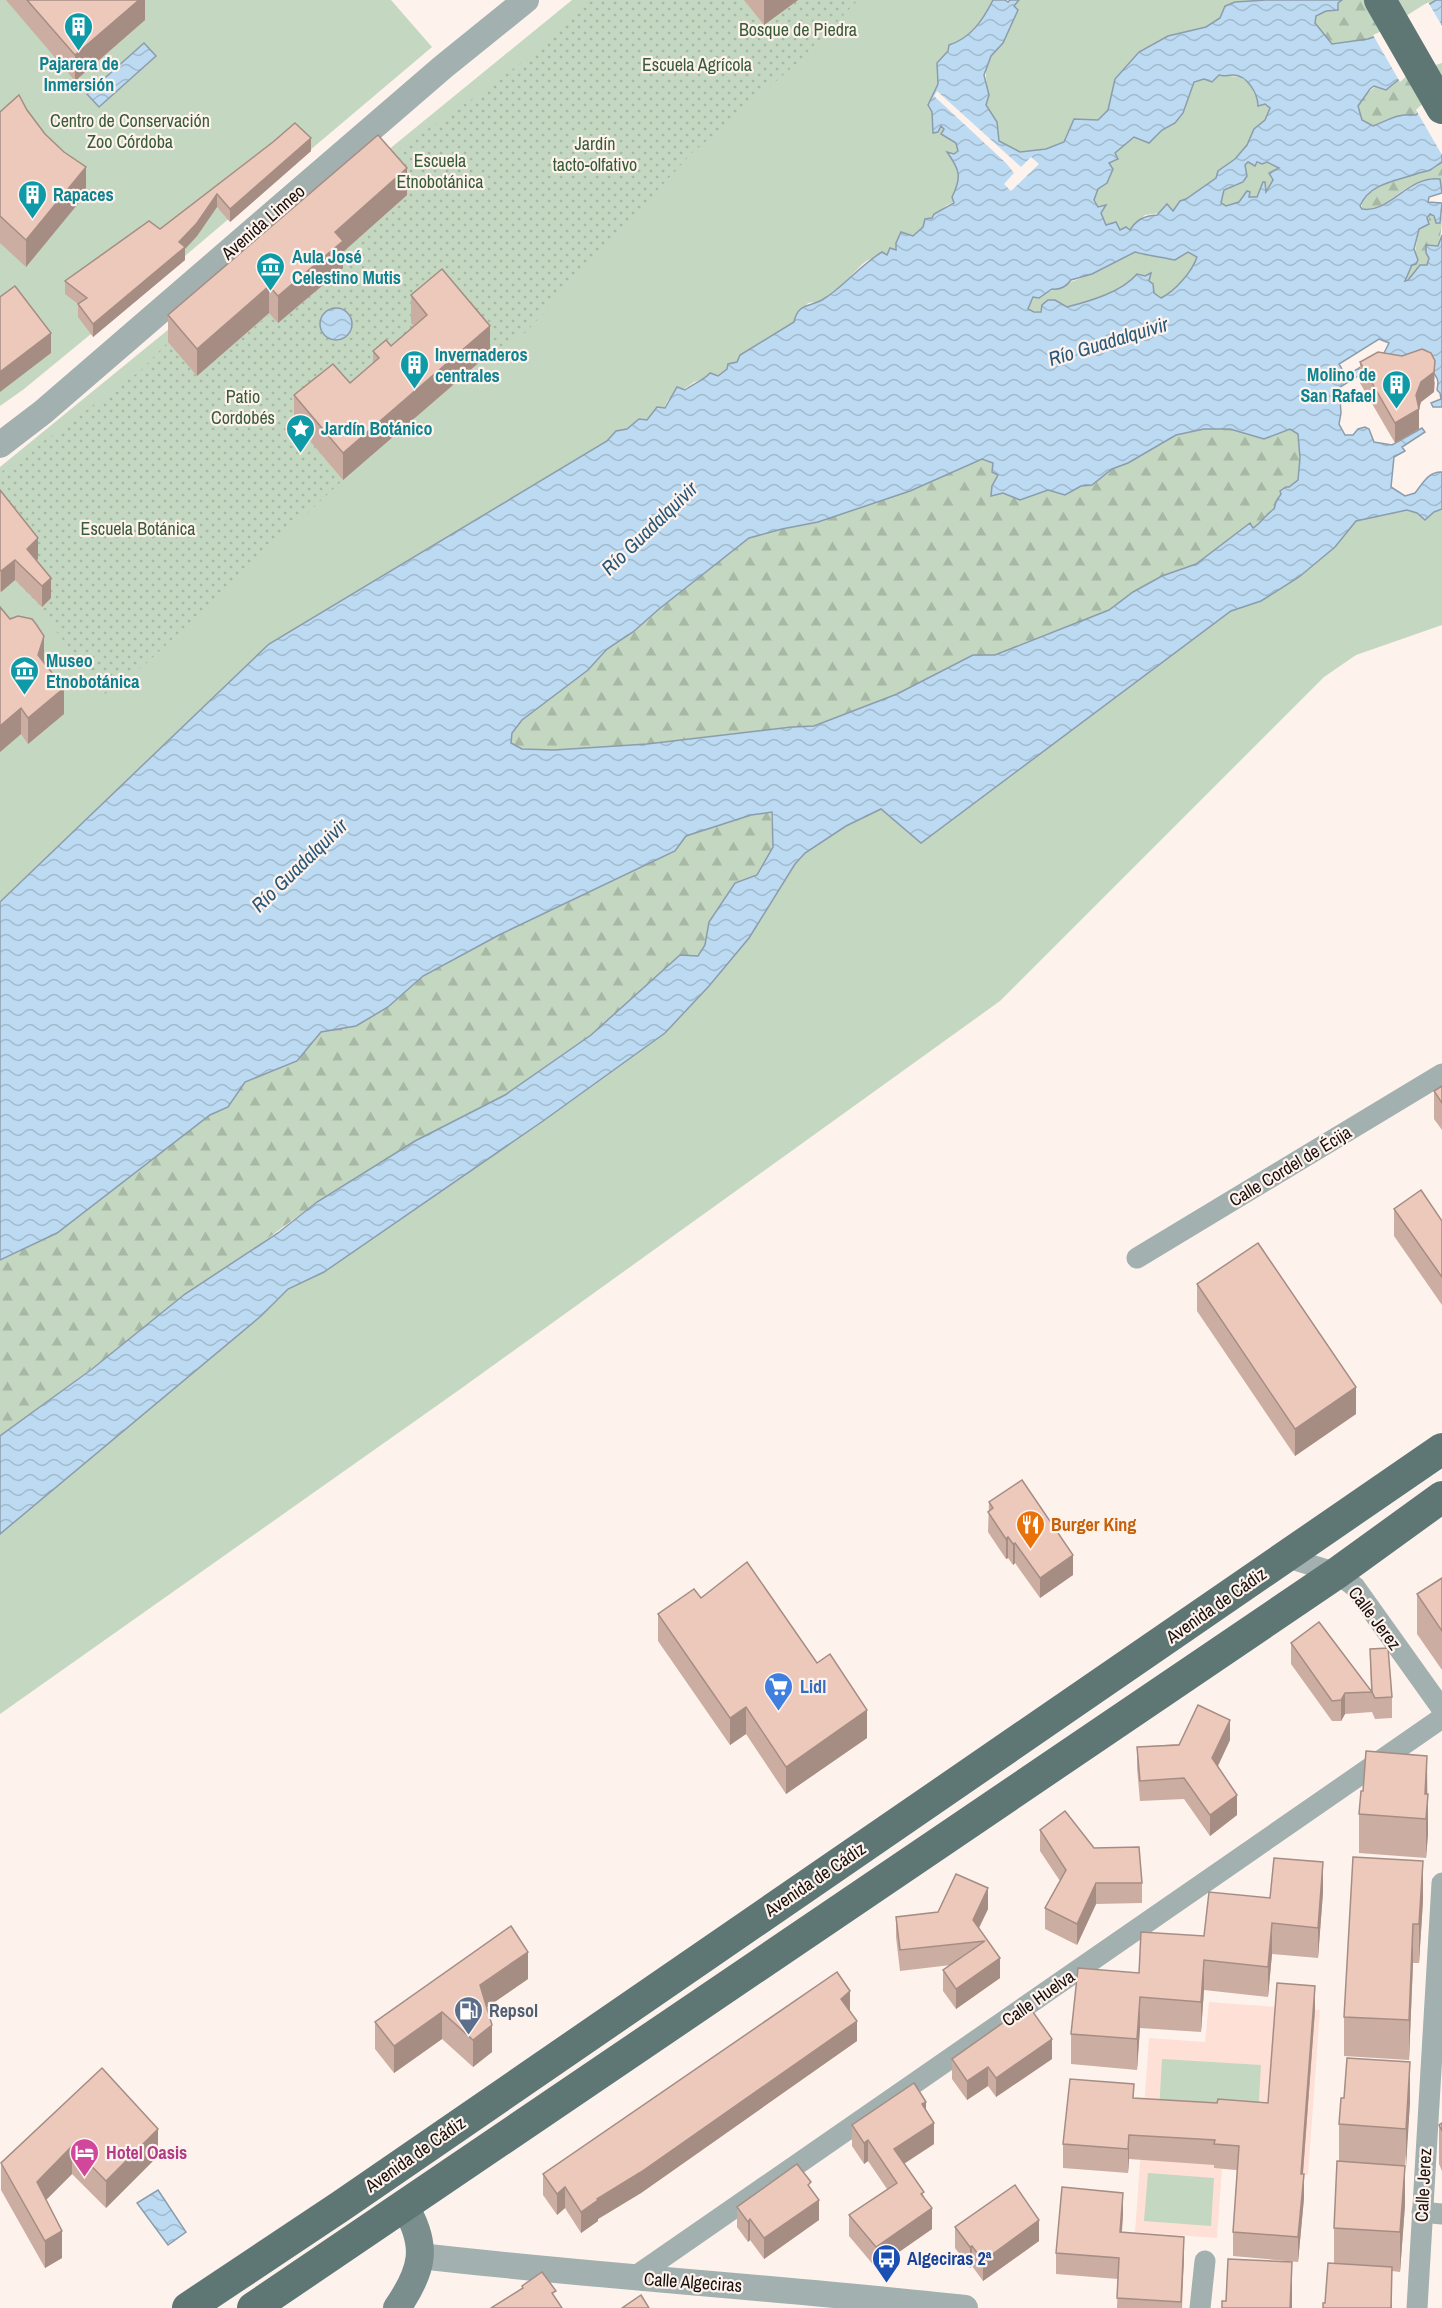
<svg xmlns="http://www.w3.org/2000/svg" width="1442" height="2308" viewBox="0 0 1442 2308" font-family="'Archivo Narrow',sans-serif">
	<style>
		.built { fill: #fee0d6 }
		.forest { fill: url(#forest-firs) }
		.park { fill: #c3d7c1 }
		.garden { fill: url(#garden-dots) }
		.water { fill: url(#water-waves); stroke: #8b9dac; stroke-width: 1.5; fill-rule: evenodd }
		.pier { fill: #fef2ed }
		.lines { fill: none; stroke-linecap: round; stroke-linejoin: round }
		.minor { stroke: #a2b0af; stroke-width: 21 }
		.tertiary { stroke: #a2b0af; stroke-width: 26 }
		.secondary { stroke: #7a8f8d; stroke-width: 28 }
		.primary { stroke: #5e7775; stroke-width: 32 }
		.wall { fill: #ccada2 }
		.shaded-wall { fill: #a68d84 }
		.building { fill: #edc9bc; stroke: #a68d84; stroke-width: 1.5 }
		.labels { text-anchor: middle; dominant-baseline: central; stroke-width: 4.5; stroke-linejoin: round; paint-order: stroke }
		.park-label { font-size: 18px; fill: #375c35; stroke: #fef2ed }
		.culture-label { font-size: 18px; font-weight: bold; fill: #0d838f; stroke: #fef2ed; text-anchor: start }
		.street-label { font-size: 18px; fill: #19100c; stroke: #fef2ed }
		.food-label { font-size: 18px; font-weight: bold; fill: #c56008; stroke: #fef2ed; text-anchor: start }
		.shop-label { font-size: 18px; font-weight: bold; fill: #366cbe; stroke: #fef2ed; text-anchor: start }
		.service-label { font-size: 18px; font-weight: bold; fill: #4e5e75; stroke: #fef2ed; text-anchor: start }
		.hotel-label { font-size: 18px; font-weight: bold; fill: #b23c85; stroke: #fef2ed; text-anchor: start }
		.transit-label { font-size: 18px; font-weight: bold; fill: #164399; stroke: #fef2ed; text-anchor: start }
		.water-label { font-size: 20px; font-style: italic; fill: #265777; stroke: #fef2ed }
	</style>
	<defs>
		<pattern id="forest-firs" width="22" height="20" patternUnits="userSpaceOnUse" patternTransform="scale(1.5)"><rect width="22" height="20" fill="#c3d7c1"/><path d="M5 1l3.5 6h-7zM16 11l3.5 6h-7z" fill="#a7b8a5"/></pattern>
		<pattern id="garden-dots" width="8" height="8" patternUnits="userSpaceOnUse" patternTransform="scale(1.5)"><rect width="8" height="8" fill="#c3d7c1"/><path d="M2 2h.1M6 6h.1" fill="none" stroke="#a7b8a5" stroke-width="1.8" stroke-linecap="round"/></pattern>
		<pattern id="water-waves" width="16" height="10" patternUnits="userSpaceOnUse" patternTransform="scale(1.5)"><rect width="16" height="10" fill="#bcdaf1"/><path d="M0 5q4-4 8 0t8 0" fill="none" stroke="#a1bacd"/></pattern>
	</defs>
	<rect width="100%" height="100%" fill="#fef2ed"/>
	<path class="built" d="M1209,2002L1320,2010L1308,2175L1222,2169L1217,2238L1135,2232L1149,2038L1205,2042Z"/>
	<g class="forest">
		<path d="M1342,0H1436L1385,33L1368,39L1332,44L1314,23L1316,16Z"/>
		<path d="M1442,60V92L1434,97L1415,115C1398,113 1389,120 1373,126L1362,120L1358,106C1372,78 1413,70 1442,60Z"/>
		<path d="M1442,162V186L1432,178C1422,180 1413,184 1405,189C1391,198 1379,212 1362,209V202C1380,181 1391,182 1416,174C1420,172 1426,172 1430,170C1435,167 1437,165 1442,162Z"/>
		<path d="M1430,214L1440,223L1442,214C1442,226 1441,235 1438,246L1435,245L1429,256L1427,265L1405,281L1413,264L1419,229L1426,225Z"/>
		<path d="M1204,429H1230L1264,439L1290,429L1298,433L1300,458L1298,480C1287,489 1277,496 1274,509C1265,515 1261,523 1253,528L1250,523L1196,564L1162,576L1133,592L1109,610L995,655H973L897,694L814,726L792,727L647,744L554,750L522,749L511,743L512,733L522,720L588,670L607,649L633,632L659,609L749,538L782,529L818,522L910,491L982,459L993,463L998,475L992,486L1020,500L1048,490L1065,495L1081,486L1092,485L1112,469L1128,463L1176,435Z"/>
		<path d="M771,811L773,847L757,875L709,922L705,945L698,956L591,1035L505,1095L415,1141L317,1202L0,1436V1260L57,1233L210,1115L228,1107L245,1082L297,1061L321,1032L356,1026L388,1007L423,976L499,935L675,851L685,836L751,815Z"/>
	</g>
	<g class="park">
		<path d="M0,0H391L432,47L153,283L24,389L0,406Z"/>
		<path d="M572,0H993C983,20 971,38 949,45L948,51L937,63L938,84L928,105L932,112L933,133L941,126L944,129L941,133L956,143L958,152L954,154L948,153C960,171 963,177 952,197L954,202L947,205L913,236L906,233L896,250L887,256L884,254C878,257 870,258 865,262C861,265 844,283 841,287L833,291L821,301L808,303L794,322L748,350L737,362L718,376L694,382L668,400L664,408L647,420L639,419L627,429L616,431L607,441L269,644L0,902V467Z"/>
		<path d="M1019,0H1266L1220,18L1206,27L1168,36L1115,79L1108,110L1097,120L1074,119L1064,142L1046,149L1020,152L998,141L997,122L986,105C991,88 980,72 991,55C993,51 998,48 1001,45C1008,36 1016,16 1014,6Z"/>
		<path d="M1219,75L1240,77L1249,83L1255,95L1270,108L1265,120L1254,129L1247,145L1235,159L1218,171L1217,178L1173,211L1145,215L1130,230L1120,231L1116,222L1107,226L1101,213L1105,205L1098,207L1094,200L1098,189L1107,183L1110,173L1108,163L1121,146L1134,137L1149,143L1162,130L1175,123L1186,105L1194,82Z"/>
		<path d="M1248,162L1262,164L1267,162L1280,168L1270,177L1273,180L1269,188L1265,192V182L1257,197L1243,198L1239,202L1226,207L1221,203L1224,190L1245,171V165Z"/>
		<path d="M1136,252C1149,256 1162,257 1175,260L1188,252L1197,257C1192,272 1175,291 1161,298L1154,293C1153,283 1148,277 1137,274C1122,292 1090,301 1067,307L1055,300C1046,308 1041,315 1028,309L1034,297L1039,298C1058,285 1072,282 1092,274C1108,268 1120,257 1136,252Z"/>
		<path d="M1442,509V625L1356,655L1324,677L1000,1001L459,1390L0,1714V1534L261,1316L288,1289L324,1272L543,1121L709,986L749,938L795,864L805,853L846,826L881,809L1231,611L1261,601L1299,577L1335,547L1356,521L1407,510L1417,513Z"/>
		<path d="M1162,2059L1261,2065L1258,2117L1159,2111Z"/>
		<path d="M1148,2173L1214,2178L1211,2226L1144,2221Z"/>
	</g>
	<path class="garden" d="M592,0H743L764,25L798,0H858L796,64L691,154L526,332L490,353L442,296L427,342L294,422L343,480L109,698L18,583L30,574L38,559L0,511V473L140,371L168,342L197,376L406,197L378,162C452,113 529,64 592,0Z"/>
	<g class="water">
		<path d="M993,0H1005L1008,2L1010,0H1019L1014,6L1018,10L1003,43L991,56L984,75L989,95L986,105L997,122L999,141L1020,152L1046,149L1064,142L1074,119L1098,120L1108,110L1115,79L1139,52L1168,36L1206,27L1220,18L1225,6L1235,2L1266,0H1342L1338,3V10L1326,11L1316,16L1315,23L1332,44L1368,39L1385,33L1436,0H1442V60L1408,72L1386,90L1374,86L1370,89L1358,106L1362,120L1373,126C1389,120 1398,113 1416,115L1434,97L1442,92V162C1437,165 1435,167 1430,170C1426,172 1420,172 1416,174C1396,181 1370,183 1360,206L1362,209C1389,214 1408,175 1440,179L1442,193L1429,197L1428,202L1442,203L1440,223H1436L1434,216L1430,214L1427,218L1429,224L1419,229L1414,249L1418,260L1416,264L1412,265L1405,281L1408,280L1420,265H1427L1429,258L1426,253V245L1438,246L1442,235V407H1433L1431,403L1441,399L1440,393L1437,390C1438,384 1439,380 1435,375C1430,367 1399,354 1390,356L1337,389L1336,395L1340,399L1341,413L1339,424L1345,435H1353L1358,429L1365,427L1369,429L1374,442L1392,445L1422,428L1425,432L1402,447L1405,451L1394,457L1391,487L1405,496L1415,493C1423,483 1429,471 1442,472V509L1434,512L1425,520L1417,513L1407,510L1356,521L1335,547L1299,577L1261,601L1231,611L921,843L881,809L846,826L805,853L795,864L749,938L709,986L665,1033L543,1121L324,1272L288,1289L261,1316L0,1534V1436L92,1369L185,1294L278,1233L317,1202L415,1141L505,1095L591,1035L680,955L698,956L705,945L709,922L735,883L757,875L773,847L772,812L751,815L686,836L675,851L499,935L423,976L388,1007L356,1026L321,1032L297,1061L245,1082L228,1107L210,1115L57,1233L0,1260V902L269,644L607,441L616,431L627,429L639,419L647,420L657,407L665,408L677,387L685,390C694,383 703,381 710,373L718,376L727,369L728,364L737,362L740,355L794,322C798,303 809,307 822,300C844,287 859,266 882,252L887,255L890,248L896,250V243L901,232L913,236L923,227L925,219L932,218L934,214L954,203L952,197C962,177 960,170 947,152L954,154L958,151L956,143L941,134L944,129L941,126L938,132L933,133L932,112L928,105L938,84L937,63L948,51L949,45C971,38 983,20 993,0ZM1219,75C1225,77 1227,75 1233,75C1248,75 1258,95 1258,106L1265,104L1270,108L1265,120L1254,129L1247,145L1235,159L1218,171L1216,178L1186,199L1180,201L1173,211L1167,204L1157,215C1144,216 1137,219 1130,230L1126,227L1120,230L1116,222L1106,225L1101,213L1106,205L1098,207L1094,200L1098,189L1107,183L1113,169L1109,163L1118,159L1115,153L1134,137L1149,143L1162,130L1175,123L1183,113L1194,82L1204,79L1212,82ZM1248,162L1255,166L1257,162L1262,164L1267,162L1279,168L1269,173L1273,180L1266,192L1265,182H1263L1257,197H1249L1250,192L1247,191L1239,202L1226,206L1221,203L1224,190L1243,182L1247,176L1245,165ZM1135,252C1149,256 1162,257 1175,260L1188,252L1197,257C1192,272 1175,291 1161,298L1154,293L1153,284L1149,281L1151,273L1145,276L1137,274C1122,292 1090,301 1067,307L1055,300H1048L1042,305L1041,312H1034L1028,309L1033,297L1039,298L1052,289C1060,290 1066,287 1071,280L1092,274ZM1379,339L1389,343L1384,353L1346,376L1339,364ZM1204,429H1230L1264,439L1290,429L1298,434L1300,458L1298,480L1289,487H1286L1280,491L1281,494L1276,502L1274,509C1265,515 1261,523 1253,528L1250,523L1196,564L1162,576L1133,592L1109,610L995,655H973L897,694L814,726L792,727L647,744L554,750L522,749L511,743L512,733L522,720L588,670L607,649L633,632L659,609L749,538L782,529L818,522L910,491L982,459L993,463L992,472L998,475L992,486L991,496L1003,493L1020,500L1048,490L1065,495L1081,486L1092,485L1112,469L1128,463L1176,435Z"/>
		<path d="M144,43L156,56L99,107L87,94Z"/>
		<circle cx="336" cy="324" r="16"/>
		<path d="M158,2190L186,2232L168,2245L137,2203Z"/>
	</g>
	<g class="pier">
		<path d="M1428,2L1442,26V63L1409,74L1400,82L1373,35L1384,30Z"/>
		<path d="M1442,89V155L1416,110L1432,95Z"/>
		<path d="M937,91L1021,167L1031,157L1039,164L1011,191L1004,184L1014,173L1006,163L934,96Z"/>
	</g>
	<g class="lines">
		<g class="minor">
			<path d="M1137,1258L1442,1074"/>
			<path d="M1285,1557L1337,1573L1355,1587L1442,1709"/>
			<path d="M1422,2212L1442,2214"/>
			<path d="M633,2278L1442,1718"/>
			<path d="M1200,2308L1205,2261"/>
			<path d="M1417,2308L1442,1883"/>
		</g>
		<g class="tertiary">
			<path d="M0,445L43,412L443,67L526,0"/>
			<path d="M420,2256C602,2277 784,2288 965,2308"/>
		</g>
		<path class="secondary" d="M397,2308C423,2270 429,2246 404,2205"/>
		<g class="primary">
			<path d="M1380,0L1442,108"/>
			<path d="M188,2308L341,2206L1442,1449"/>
			<path d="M253,2308L1337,1573L1442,1497"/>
		</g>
	</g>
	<g class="wall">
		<path d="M6,0H145V20L75,81Z"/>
		<path d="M744,0H798L764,25Z"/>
		<path d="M27,110L86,194L26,267L0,243V112Z"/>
		<path d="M273,142L311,151L230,222L217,207L197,236L185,249V260L93,337L78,317V304L65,294V281L160,229Z"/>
		<path d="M407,195L343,252V268L278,323L269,313L197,376L168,342V315Z"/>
		<path d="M411,295L490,353L343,480L294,422V395L350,383L373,363V351L391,346L414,326L411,323Z"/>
		<path d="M1360,362L1435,382L1434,392L1421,402L1419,409V429L1395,443L1360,383Z"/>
		<path d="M0,490L38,559L36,560L51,598L42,607L15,580L1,592L0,591Z"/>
		<path d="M0,607L44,662L64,714L28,744L21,734L0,752Z"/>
		<path d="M1442,1086V1130L1434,1119V1091Z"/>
		<path d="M1394,1209L1442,1221V1305L1394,1236Z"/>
		<path d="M1197,1284L1356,1414L1295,1456L1197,1311Z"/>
		<path d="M989,1502L1073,1575L1040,1598L1015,1563L1013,1565L1008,1558L1006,1559L988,1532Z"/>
		<path d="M1442,1578V1670L1417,1634V1594Z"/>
		<path d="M701,1598L867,1738L786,1794L746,1734L730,1745L658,1641V1614Z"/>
		<path d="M1291,1643L1371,1691L1370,1649L1392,1697V1718L1375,1719L1372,1712V1700V1712L1345,1714L1341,1721H1332L1291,1664Z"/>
		<path d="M1230,1740L1218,1766L1237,1815L1210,1836L1184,1799L1140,1801L1137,1768V1747Z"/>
		<path d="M1427,1756L1428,1834L1426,1858L1359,1853V1814L1363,1791Z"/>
		<path d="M1040,1830L1094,1848L1142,1883V1903L1096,1904L1077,1945L1045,1929V1908L1060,1881L1040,1851Z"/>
		<path d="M1323,1892L1318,1958L1272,1954L1268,1997L1204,1990L1201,2032L1140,2028L1137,2070L1071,2064V2034L1139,1973L1270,1898Z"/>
		<path d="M1423,1900L1419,1963H1413L1409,2060L1344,2056V2017Z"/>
		<path d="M988,1909L979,1928L1000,1978L956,2009L943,1991V1970L951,1965L900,1971L896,1937V1917Z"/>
		<path d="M528,1979L487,2007L492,2052L473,2067L442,2039L394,2073L375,2049V2022Z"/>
		<path d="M1315,2010L1303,2174L1304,2198L1298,2262L1233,2256V2232L1237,2170L1214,2168V2165L1129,2159L1128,2173L1063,2168V2144L1134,2098L1217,2103H1268Z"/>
		<path d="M850,2011L857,2041L641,2193L598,2219V2221L581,2233L565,2208L557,2215L543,2195V2174Z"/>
		<path d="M952,2059H1052L996,2097L988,2086L967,2100L952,2079Z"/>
		<path d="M102,2068L158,2156L106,2208L72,2174L46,2200L62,2258L45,2268L1,2190V2163Z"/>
		<path d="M1410,2102L1405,2168V2205L1400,2272L1392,2271V2308H1323L1325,2303L1334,2264V2228L1339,2162V2124Z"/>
		<path d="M926,2110L934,2144L904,2164L924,2196L932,2229L876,2268L849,2236V2215L887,2189L868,2161L864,2164L852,2146V2125Z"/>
		<path d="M1442,2123V2171L1439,2164V2125Z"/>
		<path d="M811,2190L819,2220L764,2259L750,2240L748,2242L737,2227V2207Z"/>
		<path d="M1123,2214L1122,2232L1184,2258L1182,2308H1117L1118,2279L1056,2274V2253Z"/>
		<path d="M955,2227L1039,2241L983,2281L972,2266L970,2268L955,2248Z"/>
	</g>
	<g class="shaded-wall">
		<path d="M139,0H145V20L75,81V55Z"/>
		<path d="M764,0H798L764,25Z"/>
		<path d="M311,138V151L230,222V209Z"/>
		<path d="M86,167V194L26,267V240Z"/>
		<path d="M407,168V195L343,252V268L278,323V296L335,232Z"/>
		<path d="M217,194V207L197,236L185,249V260L93,337V324L179,242Z"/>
		<path d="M269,286V313L197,376V349Z"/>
		<path d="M490,326V353L343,480V453Z"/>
		<path d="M51,333V353L0,392V372Z"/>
		<path d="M1435,361L1434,392L1421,402L1419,409V429L1395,443V423L1416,395L1421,382Z"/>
		<path d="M38,538V559L27,570V549Z"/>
		<path d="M15,560V580L1,592V571Z"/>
		<path d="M51,578V598L42,607V586Z"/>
		<path d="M44,636V662L38,655Z"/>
		<path d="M64,688V714L28,744V718Z"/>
		<path d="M21,708V734L0,752V726Z"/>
		<path d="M1356,1387V1414L1295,1456V1429Z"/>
		<path d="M1008,1537V1558L1006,1559V1539Z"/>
		<path d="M1015,1543V1563L1013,1565V1544Z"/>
		<path d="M1073,1555V1575L1040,1598V1578Z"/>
		<path d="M1345,1693V1714L1341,1721V1700Z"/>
		<path d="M746,1707V1734L730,1745V1718Z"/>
		<path d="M867,1710V1738L786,1794V1767Z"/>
		<path d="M1230,1720V1740L1212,1778V1758Z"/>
		<path d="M1427,1756V1795L1425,1794Z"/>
		<path d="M1428,1794V1834L1426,1858V1819Z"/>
		<path d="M1237,1795V1815L1210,1836V1815Z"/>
		<path d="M1423,1861V1900L1419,1963V1924Z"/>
		<path d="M1323,1862V1892L1318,1958V1928Z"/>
		<path d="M1096,1883V1904L1077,1945V1924Z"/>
		<path d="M988,1888V1909L973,1940V1920Z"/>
		<path d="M1272,1923V1954L1268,1997V1967Z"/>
		<path d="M1413,1924V1963L1409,2060V2020Z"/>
		<path d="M528,1952V1979L480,2012V1985Z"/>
		<path d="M1000,1958V1978L956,2009V1989Z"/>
		<path d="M1204,1960V1990L1201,2032V2002Z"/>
		<path d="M1315,1986V2010L1301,2198V2174Z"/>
		<path d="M850,1991V2012L841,1999Z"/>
		<path d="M1140,1997V2028L1137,2070V2039Z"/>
		<path d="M442,2012V2039L394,2073V2046Z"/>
		<path d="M857,2021V2041L641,2193L598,2219V2221L581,2233V2212L597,2199Z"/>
		<path d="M492,2025V2052L473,2067V2040Z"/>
		<path d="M1052,2039V2059L996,2097V2078Z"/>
		<path d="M1410,2062V2102L1406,2168V2129Z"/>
		<path d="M988,2067V2086L967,2100V2081Z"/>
		<path d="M926,2102V2122L922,2104Z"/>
		<path d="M934,2123V2144L894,2170V2149Z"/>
		<path d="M158,2129V2156L106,2208V2181Z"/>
		<path d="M1129,2135V2159L1128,2173V2149Z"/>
		<path d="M868,2140V2161L864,2164V2143Z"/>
		<path d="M72,2146V2174L37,2209V2182Z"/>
		<path d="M1405,2166V2205L1400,2272V2232Z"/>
		<path d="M1304,2174V2198L1298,2262V2237Z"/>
		<path d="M565,2187V2208L557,2215V2194Z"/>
		<path d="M1123,2193V2214L1120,2253V2232Z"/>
		<path d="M819,2200V2220L764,2259V2238Z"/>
		<path d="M932,2208V2229L876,2268V2247Z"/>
		<path d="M750,2219V2240L748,2242V2222Z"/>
		<path d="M1039,2220V2241L983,2281V2261Z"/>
		<path d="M62,2231V2258L45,2268V2241Z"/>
		<path d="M1184,2237V2258L1181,2308V2302Z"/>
		<path d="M972,2246V2266L970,2268V2247Z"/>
		<path d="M1292,2262V2308H1290Z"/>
	</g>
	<g class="building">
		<path d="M27,0H139L75,55Z"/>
		<path d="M19,95L27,110L45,134L64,152L86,167L26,240L0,216V112Z"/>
		<path d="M295,123L311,138L230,209L217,194L197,223L179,242L185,247L93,324L78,304L87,298L65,281L149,221L160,229L273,142Z"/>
		<path d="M378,135L407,168L335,232L343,241L278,296L269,286L197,349L168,315Z"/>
		<path d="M442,269L490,326L343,453L294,395L333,364L350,383L379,358L373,351L386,340L391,346L427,315L411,295Z"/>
		<path d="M15,286L51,333L0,372V297Z"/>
		<path d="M1422,349L1431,353L1435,361L1434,372L1421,382L1416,395L1419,409L1395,423L1360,362L1378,352L1402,356Z"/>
		<path d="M0,490L38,538L27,549L51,578L42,586L15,560L1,571L0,570Z"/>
		<path d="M0,607L10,619L18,616L32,619L36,624L44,636L38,655L64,688L28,718L21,708L0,726Z"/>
		<path d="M1442,1086V1103L1434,1091Z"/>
		<path d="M1421,1190L1442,1221V1277L1394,1209Z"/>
		<path d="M1258,1243L1356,1387L1295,1429L1197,1284Z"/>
		<path d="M1022,1480L1073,1555L1040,1578L1015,1543L1013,1544L1008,1537L1006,1539L988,1512L993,1508L989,1502Z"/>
		<path d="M747,1562L817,1663L830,1654L867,1710L786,1767L746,1707L730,1718L658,1614L694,1589L701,1598Z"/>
		<path d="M1442,1578V1631L1417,1594Z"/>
		<path d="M1319,1622L1372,1692L1345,1693L1341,1700L1332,1701L1291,1643Z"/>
		<path d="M1388,1648L1392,1697L1375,1698L1372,1692L1370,1649Z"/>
		<path d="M1198,1705L1230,1720L1212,1758L1237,1795L1210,1815L1184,1778L1140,1781L1137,1747L1179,1745Z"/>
		<path d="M1366,1751L1427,1756L1425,1794H1428L1426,1819L1359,1814L1361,1791H1363Z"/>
		<path d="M1065,1811L1094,1848L1139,1847L1142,1883H1096L1077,1924L1045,1908L1066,1870L1040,1830Z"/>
		<path d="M1353,1857L1423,1861L1419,1924H1413L1409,2020L1344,2017Z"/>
		<path d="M1274,1858L1323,1862L1318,1928L1272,1923L1268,1967L1204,1960L1201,2002L1140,1997L1137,2039L1071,2034L1078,1968L1139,1973L1141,1932L1204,1936L1209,1892L1270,1898Z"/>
		<path d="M956,1874L988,1888L973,1920L1000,1958L956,1989L943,1970L985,1941L900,1950L896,1917L938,1912Z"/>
		<path d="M511,1926L528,1952L480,1985L492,2025L473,2040L442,2012L394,2046L375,2022Z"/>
		<path d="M837,1972L850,1991L841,1999L857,2021L641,2172L597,2199L598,2200L581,2212L565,2187L557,2194L543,2174Z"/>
		<path d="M1277,1983L1315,1986L1301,2174H1304L1298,2237L1233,2232L1239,2146L1214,2144L1215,2140L1129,2135L1128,2149L1063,2144L1070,2079L1134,2084L1133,2098L1217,2103L1218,2099L1268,2103Z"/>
		<path d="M1028,2005L1052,2039L996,2078L988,2067L967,2081L952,2059Z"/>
		<path d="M1347,2058L1410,2062L1406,2129L1339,2124L1341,2098H1344Z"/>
		<path d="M102,2068L158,2129L106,2181L72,2146L37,2182L62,2231L45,2241L1,2163Z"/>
		<path d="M914,2083L926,2102L922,2104L934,2123L894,2149L924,2192L921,2194L932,2208L876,2247L849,2215L897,2183L868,2140L864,2143L852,2125Z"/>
		<path d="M1442,2123V2131L1439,2125Z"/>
		<path d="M1337,2161L1405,2166L1400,2232L1334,2228Z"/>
		<path d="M797,2164L811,2182L808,2185L819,2200L764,2238L750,2219L748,2222L737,2207Z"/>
		<path d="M1015,2185L1039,2220L983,2261L972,2246L970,2247L955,2227Z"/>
		<path d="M1062,2187L1123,2193L1120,2232L1184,2237L1181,2302L1117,2298L1119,2258L1056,2253Z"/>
		<path d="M1228,2259L1292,2262L1290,2308H1222V2301H1226Z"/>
		<path d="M1328,2263L1392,2267L1391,2308H1323V2303H1325Z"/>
		<path d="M542,2272L556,2291L552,2293L562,2308H491L523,2288L522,2286Z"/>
		<path d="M641,2295L649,2308H622Z"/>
	</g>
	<defs>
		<symbol id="building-pin" viewBox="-11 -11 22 30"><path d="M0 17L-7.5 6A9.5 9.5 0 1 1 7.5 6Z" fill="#0f9aa8" stroke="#fef2ed"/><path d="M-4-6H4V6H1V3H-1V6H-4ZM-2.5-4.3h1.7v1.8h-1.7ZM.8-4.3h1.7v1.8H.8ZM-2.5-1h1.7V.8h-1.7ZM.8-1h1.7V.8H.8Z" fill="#fff"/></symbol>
		<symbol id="museum-pin" viewBox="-11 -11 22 30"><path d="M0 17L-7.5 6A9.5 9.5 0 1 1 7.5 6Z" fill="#0f9aa8" stroke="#fef2ed"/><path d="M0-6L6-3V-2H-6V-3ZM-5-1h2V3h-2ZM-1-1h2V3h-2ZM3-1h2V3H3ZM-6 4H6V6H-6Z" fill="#fff"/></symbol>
		<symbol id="sight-pin" viewBox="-11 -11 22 30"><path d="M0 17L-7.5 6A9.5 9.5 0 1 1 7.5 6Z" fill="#0f9aa8" stroke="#fef2ed"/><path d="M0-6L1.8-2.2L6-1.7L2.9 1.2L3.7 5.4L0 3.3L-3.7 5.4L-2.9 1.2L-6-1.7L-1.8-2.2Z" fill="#fff"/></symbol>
		<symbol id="restaurant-pin" viewBox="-11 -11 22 30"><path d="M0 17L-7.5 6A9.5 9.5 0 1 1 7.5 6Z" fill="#e8710a" stroke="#fef2ed"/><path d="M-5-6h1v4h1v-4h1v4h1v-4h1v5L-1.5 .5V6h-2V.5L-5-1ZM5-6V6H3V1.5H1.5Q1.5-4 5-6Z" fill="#fff"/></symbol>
		<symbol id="supermarket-pin" viewBox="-11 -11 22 30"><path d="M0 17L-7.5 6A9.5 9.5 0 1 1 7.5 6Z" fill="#3f7fe0" stroke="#fef2ed"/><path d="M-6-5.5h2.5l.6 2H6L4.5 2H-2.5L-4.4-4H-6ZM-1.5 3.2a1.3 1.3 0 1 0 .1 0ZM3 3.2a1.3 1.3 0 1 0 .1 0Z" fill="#fff"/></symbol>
		<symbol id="fuel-pin" viewBox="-11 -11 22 30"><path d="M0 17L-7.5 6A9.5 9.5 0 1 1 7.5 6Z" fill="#5c6f8a" stroke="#fef2ed"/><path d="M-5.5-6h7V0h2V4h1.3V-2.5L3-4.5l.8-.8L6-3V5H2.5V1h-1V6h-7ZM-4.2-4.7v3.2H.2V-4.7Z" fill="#fff"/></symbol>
		<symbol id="hotel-pin" viewBox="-11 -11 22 30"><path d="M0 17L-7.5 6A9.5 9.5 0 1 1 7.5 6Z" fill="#d1479c" stroke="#fef2ed"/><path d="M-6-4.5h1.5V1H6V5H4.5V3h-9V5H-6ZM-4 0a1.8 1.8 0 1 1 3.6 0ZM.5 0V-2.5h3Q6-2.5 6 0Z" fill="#fff"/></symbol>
		<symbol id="bus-pin" viewBox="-11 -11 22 30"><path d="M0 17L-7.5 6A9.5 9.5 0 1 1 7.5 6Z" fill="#1a4fb4" stroke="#fef2ed"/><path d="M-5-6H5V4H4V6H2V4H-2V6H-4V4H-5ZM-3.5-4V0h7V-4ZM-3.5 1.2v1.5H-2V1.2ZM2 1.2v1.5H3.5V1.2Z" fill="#fff"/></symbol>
	</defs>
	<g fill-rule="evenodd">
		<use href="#building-pin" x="62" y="10" width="33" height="45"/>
		<use href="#building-pin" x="16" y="178" width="33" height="45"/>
		<use href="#museum-pin" x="254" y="250" width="33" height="45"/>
		<use href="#building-pin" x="398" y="348" width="33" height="45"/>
		<use href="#building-pin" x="1380" y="368" width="33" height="45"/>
		<use href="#sight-pin" x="284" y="412" width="33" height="45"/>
		<use href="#museum-pin" x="8" y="654" width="33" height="45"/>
		<use href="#restaurant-pin" x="1014" y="1508" width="33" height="45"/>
		<use href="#supermarket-pin" x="762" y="1670" width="33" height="45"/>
		<use href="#fuel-pin" x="452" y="1994" width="33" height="45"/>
		<use href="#hotel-pin" x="68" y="2136" width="33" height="45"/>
		<use href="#bus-pin" x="870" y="2242" width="33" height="45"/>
	</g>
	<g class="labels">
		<g class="park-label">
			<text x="798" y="29">Bosque de Piedra</text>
			<text x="697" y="64">Escuela Agrícola</text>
			<text x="130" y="120">Centro de Conservación<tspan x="130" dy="21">Zoo Córdoba</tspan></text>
			<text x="595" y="143">Jardín<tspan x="595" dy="21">tacto-olfativo</tspan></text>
			<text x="440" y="160">Escuela<tspan x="440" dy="21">Etnobotánica</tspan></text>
			<text x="243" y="396">Patio<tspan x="243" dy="21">Cordobés</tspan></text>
			<text x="138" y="528">Escuela Botánica</text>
		</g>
		<g class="culture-label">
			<text x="79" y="63" text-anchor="middle">Pajarera de<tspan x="79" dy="21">Inmersión</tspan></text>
			<text x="53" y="194">Rapaces</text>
			<text x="292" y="256">Aula José<tspan x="292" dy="21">Celestino Mutis</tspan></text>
			<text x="435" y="354">Invernaderos<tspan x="435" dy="21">centrales</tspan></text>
			<text x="1376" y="374" text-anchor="end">Molino de<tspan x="1376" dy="21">San Rafael</tspan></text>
			<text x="321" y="428">Jardín Botánico</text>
			<text x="46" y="660">Museo<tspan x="46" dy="21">Etnobotánica</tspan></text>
		</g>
		<g class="street-label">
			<text transform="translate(263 222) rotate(-41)">Avenida Linneo</text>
			<text transform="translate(1290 1166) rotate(-31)">Calle Cordel de Écija</text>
			<text transform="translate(1216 1605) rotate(-35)">Avenida de Cádiz</text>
			<text transform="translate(1375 1618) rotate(53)">Calle Jerez</text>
			<text transform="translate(815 1879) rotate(-34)">Avenida de Cádiz</text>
			<text transform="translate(1038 1998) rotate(-35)">Calle Huelva</text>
			<text transform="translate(415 2154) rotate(-35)">Avenida de Cádiz</text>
			<text transform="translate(1423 2185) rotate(-87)">Calle Jerez</text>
			<text transform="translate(693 2282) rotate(4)">Calle Algeciras</text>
		</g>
		<g class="food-label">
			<text x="1051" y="1524">Burger King</text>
		</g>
		<g class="shop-label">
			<text x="800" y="1686">Lidl</text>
		</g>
		<g class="service-label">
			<text x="489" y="2010">Repsol</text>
		</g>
		<g class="hotel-label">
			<text x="106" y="2152">Hotel Oasis</text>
		</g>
		<g class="transit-label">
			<text x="907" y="2258">Algeciras 2ª</text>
		</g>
		<g class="water-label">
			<text transform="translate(1108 341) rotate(-17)">Río Guadalquivir</text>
			<text transform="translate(649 528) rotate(-44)">Río Guadalquivir</text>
			<text transform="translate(299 865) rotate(-44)">Río Guadalquivir</text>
		</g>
	</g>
</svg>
